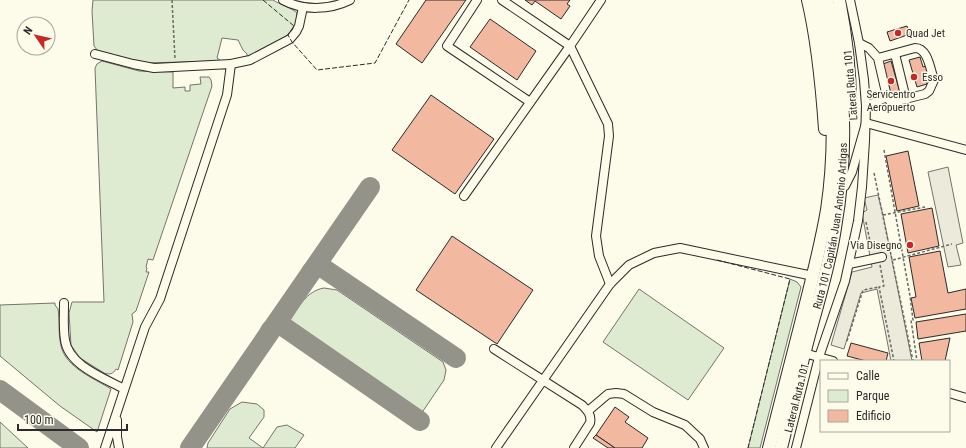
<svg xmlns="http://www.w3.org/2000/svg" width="966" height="448" viewBox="0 0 966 448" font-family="'Roboto Condensed',sans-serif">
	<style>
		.green { fill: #deebd1; stroke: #74746e }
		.parking { fill: #eceadb; stroke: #74746e }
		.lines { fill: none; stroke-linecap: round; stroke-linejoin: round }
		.taxiway { stroke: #94938a; stroke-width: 20 }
		.building { fill: #f2b8a0; stroke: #2b2b2b }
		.minor-casing { stroke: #2b2b2b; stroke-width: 10 }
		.highway-casing { stroke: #2b2b2b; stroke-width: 14 }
		.path { stroke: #6a6964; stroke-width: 1.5; stroke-dasharray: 3 2; stroke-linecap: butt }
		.minor { stroke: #fdfbea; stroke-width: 8 }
		.highway { stroke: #fdfbea; stroke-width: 12 }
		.fence { stroke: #2b2b2b; stroke-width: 1; stroke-dasharray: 5 2; stroke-linecap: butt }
		.poi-dot { fill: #c62828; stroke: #fdfbea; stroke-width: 1.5 }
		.labels { text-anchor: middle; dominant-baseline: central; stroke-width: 3; stroke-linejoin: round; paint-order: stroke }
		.poi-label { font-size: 11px; fill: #2b2b2b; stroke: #fdfbea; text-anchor: start }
		.street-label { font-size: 11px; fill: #2b2b2b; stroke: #fdfbea }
	</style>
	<rect width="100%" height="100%" fill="#fdfbea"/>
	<g class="green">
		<path d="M93,0H273C279,4 294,9 297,13C297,20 296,28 290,33C281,43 259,52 247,57V54L243,50L238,40L222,38L217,58L220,60L219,61L143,63L98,51L94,46L92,11Z"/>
		<path d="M102,61L139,71L173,72V88L185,87V91H190V85L201,84L200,77H209L211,80L212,86L153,260L148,259L146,267L147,268L146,272H149L136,311L132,314L133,322L118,370L116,369C113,374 110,375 104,373L80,358L71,345L69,313L72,302H104L95,68L97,64Z"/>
		<path d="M790,279L797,282L801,287L760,448H748Z"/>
		<path d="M324,288L337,290L443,362L446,370L444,380L421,414L289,322C298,308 306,291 324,288Z"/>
		<path d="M639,289L724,348L688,400L603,342Z"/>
		<path d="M55,303V305L58,309C60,321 58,334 61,346C66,368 94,378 111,389L97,432L60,406L0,356V305Z"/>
		<path d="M242,402L257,404L264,410V417L249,438L263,448H207L208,443L230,409Z"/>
		<path d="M0,422L28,448H0Z"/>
		<path d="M287,425L304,435L295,448H263L277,427Z"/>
	</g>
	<g class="parking">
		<path d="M948,167L963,243L956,245L961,265L948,267L928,172Z"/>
		<path d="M878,195L883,215L912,361H891L877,289L861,293L844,349L831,345L852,272L872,267L862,213L867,210L864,198Z"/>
	</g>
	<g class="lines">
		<g class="taxiway">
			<path d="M311,272L316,268H323L456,358"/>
			<path d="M270,331C274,326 278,324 284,327L420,421"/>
			<path d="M0,390L79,448"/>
			<path d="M190,448L370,187"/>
		</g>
	</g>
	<g class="building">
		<path d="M426,0H466L422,63L396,44Z"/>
		<path d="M525,0H570L567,4L570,6L561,19L535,1L532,5Z"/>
		<path d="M490,19L536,51L517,80L470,47Z"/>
		<path d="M907,26L910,34L890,41L887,32Z"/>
		<path d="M920,57L923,67L926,66L929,75L925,76L927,84L917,87L909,60Z"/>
		<path d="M891,61L900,92L891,94L883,64Z"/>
		<path d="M431,95L494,139L455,194L392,150Z"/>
		<path d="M908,151L919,206L897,211L886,156Z"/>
		<path d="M932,208L939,246L908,253L901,214Z"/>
		<path d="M452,236L533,290L497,344L416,290Z"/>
		<path d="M940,251L948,293L966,289V309L915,318L911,298L916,297L909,257Z"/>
		<path d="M966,314V331L918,339L916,322Z"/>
		<path d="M950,338L945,361H922L919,343Z"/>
		<path d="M851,343L888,353L886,361H866L847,356Z"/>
		<path d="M615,407L629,417L625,422L648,438L642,448H615L596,435Z"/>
		<path d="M596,435L615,448H608L593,438Z"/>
	</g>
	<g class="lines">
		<defs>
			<g id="minor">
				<path d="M283,0C303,11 330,10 350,0"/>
				<path d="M477,0L447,46L530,102"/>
				<path d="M502,0L570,46L608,124L609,136L596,236L599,256L610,284"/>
				<path d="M859,43L869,48L878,58L887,97L890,101L893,102L925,94L929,91L934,80C930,69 928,48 915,48L878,58"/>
				<path d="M95,54L133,64L154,68L231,64L227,95L160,299L145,327L105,448"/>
				<path d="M895,54L906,99"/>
				<path d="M231,64L250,60L290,39L296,32L299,26L303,7"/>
				<path d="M866,106L887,97"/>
				<path d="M845,186L852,172L866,123L966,150"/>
				<path d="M464,196L570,46L601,0"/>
				<path d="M849,264L882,257"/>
				<path d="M64,303C64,315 63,328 65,340C68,365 104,378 124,389"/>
				<path d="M494,349L582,405C587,410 592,415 590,423L574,448"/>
				<path d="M804,353L833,361"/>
				<path d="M949,393L966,398"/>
				<path d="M588,411L608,394L616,393L624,394L653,412L685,425L700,439L704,448"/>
				<path d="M117,420V437L119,448"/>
				<path d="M496,448L610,284L629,265L654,253L680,248L813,276"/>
				<path d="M796,448L819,357L845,281L858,221L862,187L865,141L866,106L864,80L859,43L850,0"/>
			</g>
			<g id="highway">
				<path d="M808,0C818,42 822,86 825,129"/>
				<path d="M839,0C846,35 850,69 850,105"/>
				<path d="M769,448C779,409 789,370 799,331C809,291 820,251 827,210C837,143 834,66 817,0"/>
				<path id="s1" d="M781,448C791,408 800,368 811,328C820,295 830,262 835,228C848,153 845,74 827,0"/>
			</g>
		</defs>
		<use href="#minor" class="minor-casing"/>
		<use href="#highway" class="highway-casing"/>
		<g class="path">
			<path d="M172,0L175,59"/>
			<path d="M884,150L910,296L913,320H911L917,361"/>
			<path d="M874,173L913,361"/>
			<path d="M883,215L925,207"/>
			<path d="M866,222L872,251"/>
			<path d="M893,260L952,244"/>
			<path d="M880,265L884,286L879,287L894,361"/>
			<path d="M847,341L863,290L879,287"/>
		</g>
		<use href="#minor" class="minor"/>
		<use href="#highway" class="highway"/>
		<g class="fence">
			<path d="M263,0L294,26L288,35L292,42L317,70L375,63L409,0"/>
			<path d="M717,260L790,279L748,448"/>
		</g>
	</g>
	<g class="poi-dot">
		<circle cx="898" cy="33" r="4"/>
		<circle cx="914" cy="77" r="4"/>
		<circle cx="891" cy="81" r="4"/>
		<circle cx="910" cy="245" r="4"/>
	</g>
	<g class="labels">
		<g class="poi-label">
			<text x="906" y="33">Quad Jet</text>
			<text x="922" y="77">Esso</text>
			<text x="891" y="94" text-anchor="middle">Servicentro<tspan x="891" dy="13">Aeropuerto</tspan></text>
			<text x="902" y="245" text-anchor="end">Via Disegno</text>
		</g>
		<g class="street-label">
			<text transform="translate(851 85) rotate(-95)">Lateral Ruta 101</text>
			<text stroke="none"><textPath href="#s1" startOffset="228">Ruta 101 Capitán Juan Antonio Artigas</textPath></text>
			<text transform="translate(797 398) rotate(-76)">Lateral Ruta 101</text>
		</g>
	</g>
	<rect x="820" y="360" width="130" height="72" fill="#fdfbea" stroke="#a9a89e"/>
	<rect x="828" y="373" width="20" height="6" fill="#fdfbea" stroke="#a9a89e"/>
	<text x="856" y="380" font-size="12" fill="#2b2b2b">Calle</text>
	<rect x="828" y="390" width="20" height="12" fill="#deebd1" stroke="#a9a89e"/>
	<text x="856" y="400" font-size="12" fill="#2b2b2b">Parque</text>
	<rect x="828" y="410" width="20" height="12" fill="#f2b8a0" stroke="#a9a89e"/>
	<text x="856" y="420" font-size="12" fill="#2b2b2b">Edificio</text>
	<g transform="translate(36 36) rotate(304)"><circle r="19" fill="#fdfbea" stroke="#a9a89e"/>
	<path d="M0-3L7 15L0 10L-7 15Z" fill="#c62828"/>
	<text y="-6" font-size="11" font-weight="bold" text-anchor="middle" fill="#2b2b2b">N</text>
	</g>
	<path d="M18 424v6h109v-6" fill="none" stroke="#2b2b2b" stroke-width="2"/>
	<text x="24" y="424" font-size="12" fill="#2b2b2b" stroke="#fdfbea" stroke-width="3" paint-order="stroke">100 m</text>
</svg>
